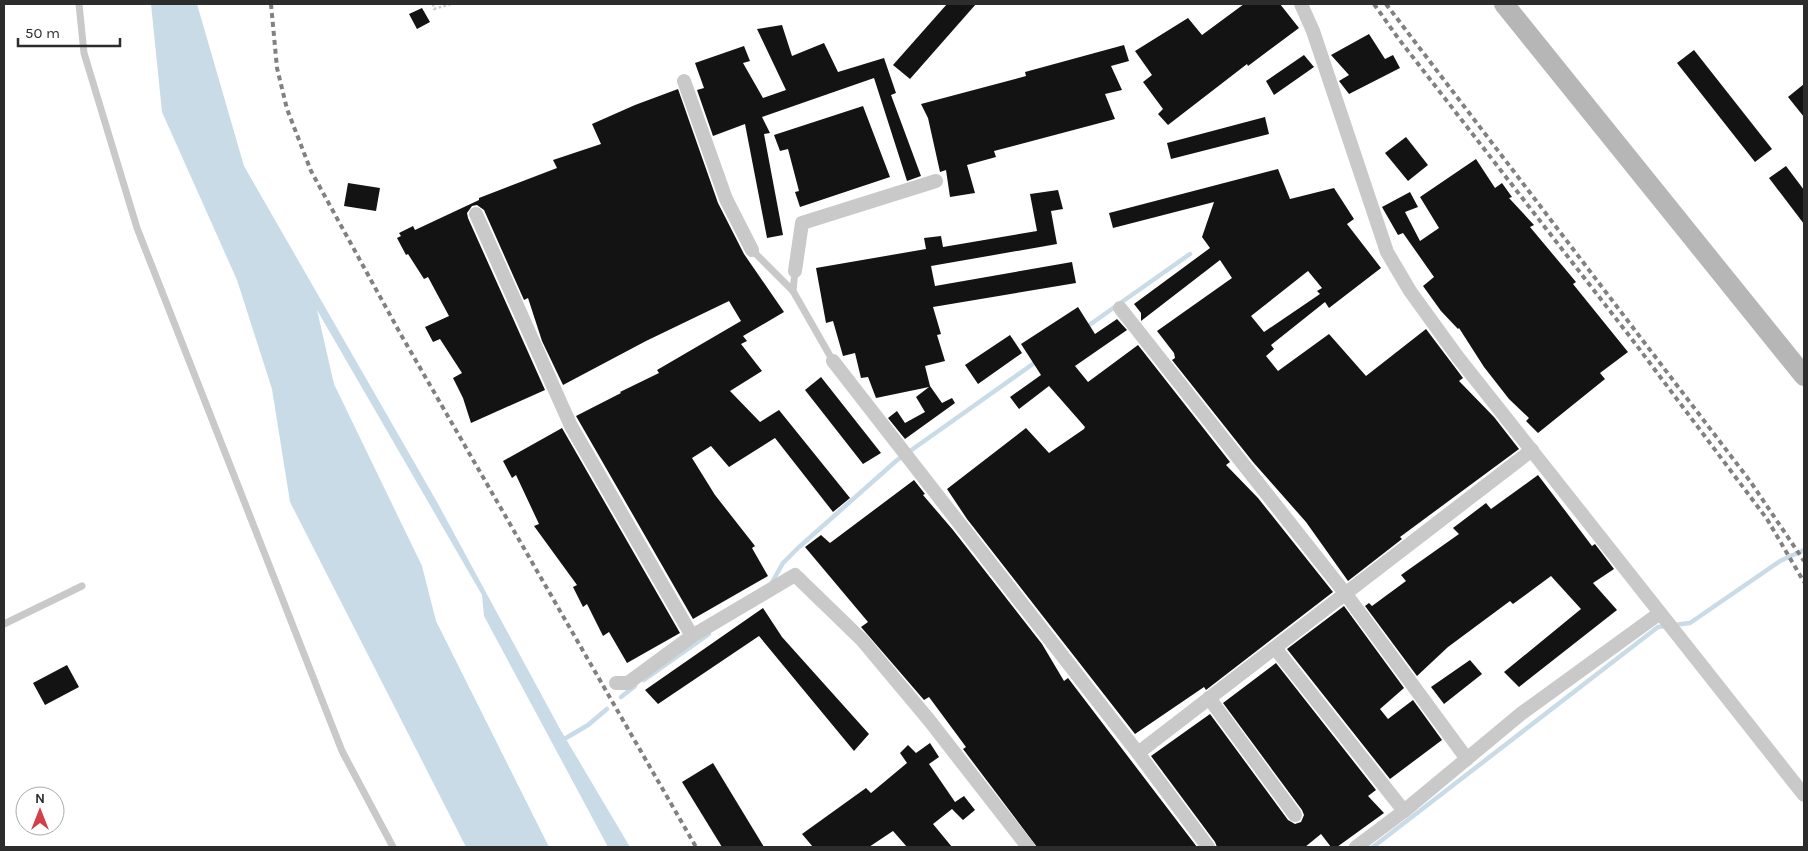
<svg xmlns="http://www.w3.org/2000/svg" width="1808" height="851" viewBox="0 0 1808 851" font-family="Karla,sans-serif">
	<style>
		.water { fill: #c9dbe7 }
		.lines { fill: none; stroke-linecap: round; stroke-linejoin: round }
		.stream { stroke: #c9dbe7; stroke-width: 4.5 }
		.building { fill: #131313; fill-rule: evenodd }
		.path { stroke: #c9c9c9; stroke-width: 2.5; stroke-dasharray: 2.5 2.5; stroke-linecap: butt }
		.lane { stroke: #c9c9c9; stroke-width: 7 }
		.street { stroke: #c9c9c9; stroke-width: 14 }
		.secondary { stroke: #b6b6b6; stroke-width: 20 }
		.rail { stroke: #818181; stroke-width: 4; stroke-dasharray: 5 4; stroke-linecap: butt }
	</style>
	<rect width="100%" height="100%" fill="#fff"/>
	<path class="water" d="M151,4H197L244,166L437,502L560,729L630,847H608L484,616L482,595L317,310L334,384L422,566L436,621L549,847H466L290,502L272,389L237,280L162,112Z"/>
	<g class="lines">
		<g class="stream">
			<path d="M1085,328L1190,254"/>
			<path d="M771,584L783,563L798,548L896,461L1037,361"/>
			<path d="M644,680L709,634"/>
			<path d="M621,697L635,686"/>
			<path d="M561,741L588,725L607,709"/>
			<path d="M1373,847L1658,627L1690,623L1780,561L1804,550"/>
		</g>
	</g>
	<g class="building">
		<path d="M947,4H976L910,79L893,65Z"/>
		<path d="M1244,4H1280L1299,28L1248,66L1247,64L1168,125L1158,114L1163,109L1143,82L1152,75L1135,51L1188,18L1202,35Z"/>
		<path d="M422,8L430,22L417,29L409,14Z"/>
		<path d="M782,25L792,56L824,43L838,72L884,58L896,93L891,95L921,176L907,181L874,78L762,117L770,133L764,134L783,235L767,238L745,124L713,136L697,90L704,88L695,63L744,46L750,61L743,63L763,98L786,90L757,29Z"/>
		<path d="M1369,34L1385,59L1393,55L1400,68L1349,94L1339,81L1349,75L1331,55Z"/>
		<path d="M1124,45L1129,61L1111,66L1122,90L1105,94L1115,119L994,151L996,157L967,165L975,193L950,197L946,170L940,172L928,118L921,104L1026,76L1025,72Z"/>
		<path d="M1694,50L1772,149L1755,162L1677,63Z"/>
		<path d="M1304,55L1314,67L1274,95L1266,81Z"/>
		<path d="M1804,84V117L1788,97Z"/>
		<path d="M678,89L718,203L744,254L784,312L743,336L747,341L741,344L762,371L730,391L760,422L779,410L850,498L833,512L775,438L729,467L711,446L692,458L715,495L755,546L752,548L768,576L693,619L576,416L621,393L620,392L659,373L657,370L741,321L729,301L646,341L563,385L542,341L528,298L524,300L484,210L477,205L472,206L467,213L468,218L545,390L471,423L463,398L453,378L462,373L440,339L433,342L425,327L449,316L428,277L424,279L408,254L406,255L397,238L401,236L399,233L413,226L415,230L479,200V198L557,168L553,160L601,144L592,124L635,105Z"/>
		<path d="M863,106L890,177L800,207L795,192L799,191L788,149L780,151L774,135Z"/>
		<path d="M1265,117L1269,134L1171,159L1167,143Z"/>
		<path d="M1406,137L1428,165L1408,181L1385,153Z"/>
		<path d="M1476,159L1495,188L1502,183L1512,197L1509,198L1534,225L1530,227L1576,282L1573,284L1628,352L1600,373L1605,379L1538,433L1526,421L1529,418L1509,399L1484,367L1459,328L1458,329L1441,311L1423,286L1434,277L1403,233L1398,235L1382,207L1410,192L1418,207L1405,212L1420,241L1439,228L1420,197Z"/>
		<path d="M1786,166L1804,190V224L1769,178Z"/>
		<path d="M1278,169L1290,199L1334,188L1354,219L1347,224L1381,268L1329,308L1325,302L1271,345L1274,349L1266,356L1278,371L1329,334L1366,376L1426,329L1463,378L1459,381L1494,417L1519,449L1400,537L1402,539L1348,581L1306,522L1253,462L1172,360L1175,358L1174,353L1157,331L1232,278L1220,260L1141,321V313L1134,304L1210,248L1202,237L1214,202L1113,228L1109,213ZM1308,271L1322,288L1317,291L1320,294L1264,332L1251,316Z"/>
		<path d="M348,183L380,188L376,211L344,206Z"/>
		<path d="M1058,190L1063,209L1051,211L1057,244L931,266L935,286L1072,262L1076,283L933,307L941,334L937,335L945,361L925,366L930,386L942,403L952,398L955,403L905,439L888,418L897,411L905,423L925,412L916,397L929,387L876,398L868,377L861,378L855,353L843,356L833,321L826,323L816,268L926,249L924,238L941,236L943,247L1037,231L1030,194Z"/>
		<path d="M1078,307L1095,334L1117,319L1127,330L1075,366L1088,382L1138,345L1230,462L1226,465L1258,498L1333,592L1206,690L1204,687L1135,734L967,519L947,489L1026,428L1049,453L1084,429L1085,427L1049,386L1019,409L1010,397L1041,375L1021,344Z"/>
		<path d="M1010,335L1022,353L978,384L965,365Z"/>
		<path d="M821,377L881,453L863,464L805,390Z"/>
		<path d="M562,428L680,633L627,663L609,632L603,636L587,604L583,607L573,587L577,585L534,526L539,524L516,475L512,478L503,461Z"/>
		<path d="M1538,475L1592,546L1595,544L1614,569L1593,583L1617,610L1519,687L1504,672L1581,609L1551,576L1513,604L1510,601L1448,647L1417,676L1365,606L1369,603L1372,606L1406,581L1401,575L1459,534L1453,528L1486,503L1491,509Z"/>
		<path d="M914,480L925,494L923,495L953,530L1042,644L1064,681L1068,678L1197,847H1037L963,749L966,747L929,697L924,700L861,627L868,622L805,547L821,535L830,543Z"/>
		<path d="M1344,606L1404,688L1380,709L1388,719L1413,700L1442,740L1390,779L1287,649Z"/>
		<path d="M763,608L782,637L869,734L854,751L759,636L658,704L645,690Z"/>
		<path d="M1470,660L1482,674L1444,704L1431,687Z"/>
		<path d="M1276,663L1376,790L1368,796L1384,813L1337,847H1331L1321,834L1305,847H1217L1215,842L1151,756L1210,714L1288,820L1295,824L1301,822L1304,815L1302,810L1223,703Z"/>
		<path d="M67,665L79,687L45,705L33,683Z"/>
		<path d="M930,743L939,757L929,764L955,802L964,796L975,810L963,820L952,809L933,824L952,847H907L893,831L869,847H813L802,834L866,788L871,793L907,763L900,753L908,745L916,753Z"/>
		<path d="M713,763L764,847H722L682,782Z"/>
	</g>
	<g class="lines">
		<path class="path" d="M433,4L434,9L451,4"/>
		<g class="lane">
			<path d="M79,4L84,53L137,228L342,751L393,847"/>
			<path d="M752,250L793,291L833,361"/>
			<path d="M793,291L795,271"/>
			<path d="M4,624L82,586"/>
		</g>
		<g class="street">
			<path d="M1301,4L1313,31L1387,252L1410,291L1457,356L1804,795"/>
			<path d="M684,81L726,199L752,250"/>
			<path d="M476,214L571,426L692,636"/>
			<path d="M795,271L802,223L936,181"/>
			<path d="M1120,308L1345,593L1467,759"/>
			<path d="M833,361L1138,753L1208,847"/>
			<path d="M1275,648L1404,811"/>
			<path d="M616,683H628L692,636L795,575L862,640L929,720L1028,847"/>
			<path d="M1209,698L1295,815"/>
			<path d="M1138,753L1532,450"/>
			<path d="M1356,847L1404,811L1522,713L1660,613"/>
		</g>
		<path class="secondary" d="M1504,4L1804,376"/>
		<g class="rail">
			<path d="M271,4L277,68L287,109L311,171L400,333L696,847"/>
			<path d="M1374,4L1398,38L1631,338L1767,519L1804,582"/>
			<path d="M1386,4L1750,481L1804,561"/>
		</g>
	</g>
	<rect width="1808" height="851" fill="none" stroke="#2c2c2c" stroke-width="10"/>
	<g transform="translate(40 811)"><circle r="24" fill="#ffffff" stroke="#ababab"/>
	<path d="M0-4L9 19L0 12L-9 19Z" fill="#d33f4b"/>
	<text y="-8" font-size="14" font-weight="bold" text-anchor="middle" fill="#2c2c2c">N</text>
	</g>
	<path d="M18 38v8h102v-8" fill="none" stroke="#2c2c2c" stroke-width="2.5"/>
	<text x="25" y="38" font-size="15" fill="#2c2c2c" stroke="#ffffff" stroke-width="4" paint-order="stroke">50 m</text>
</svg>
